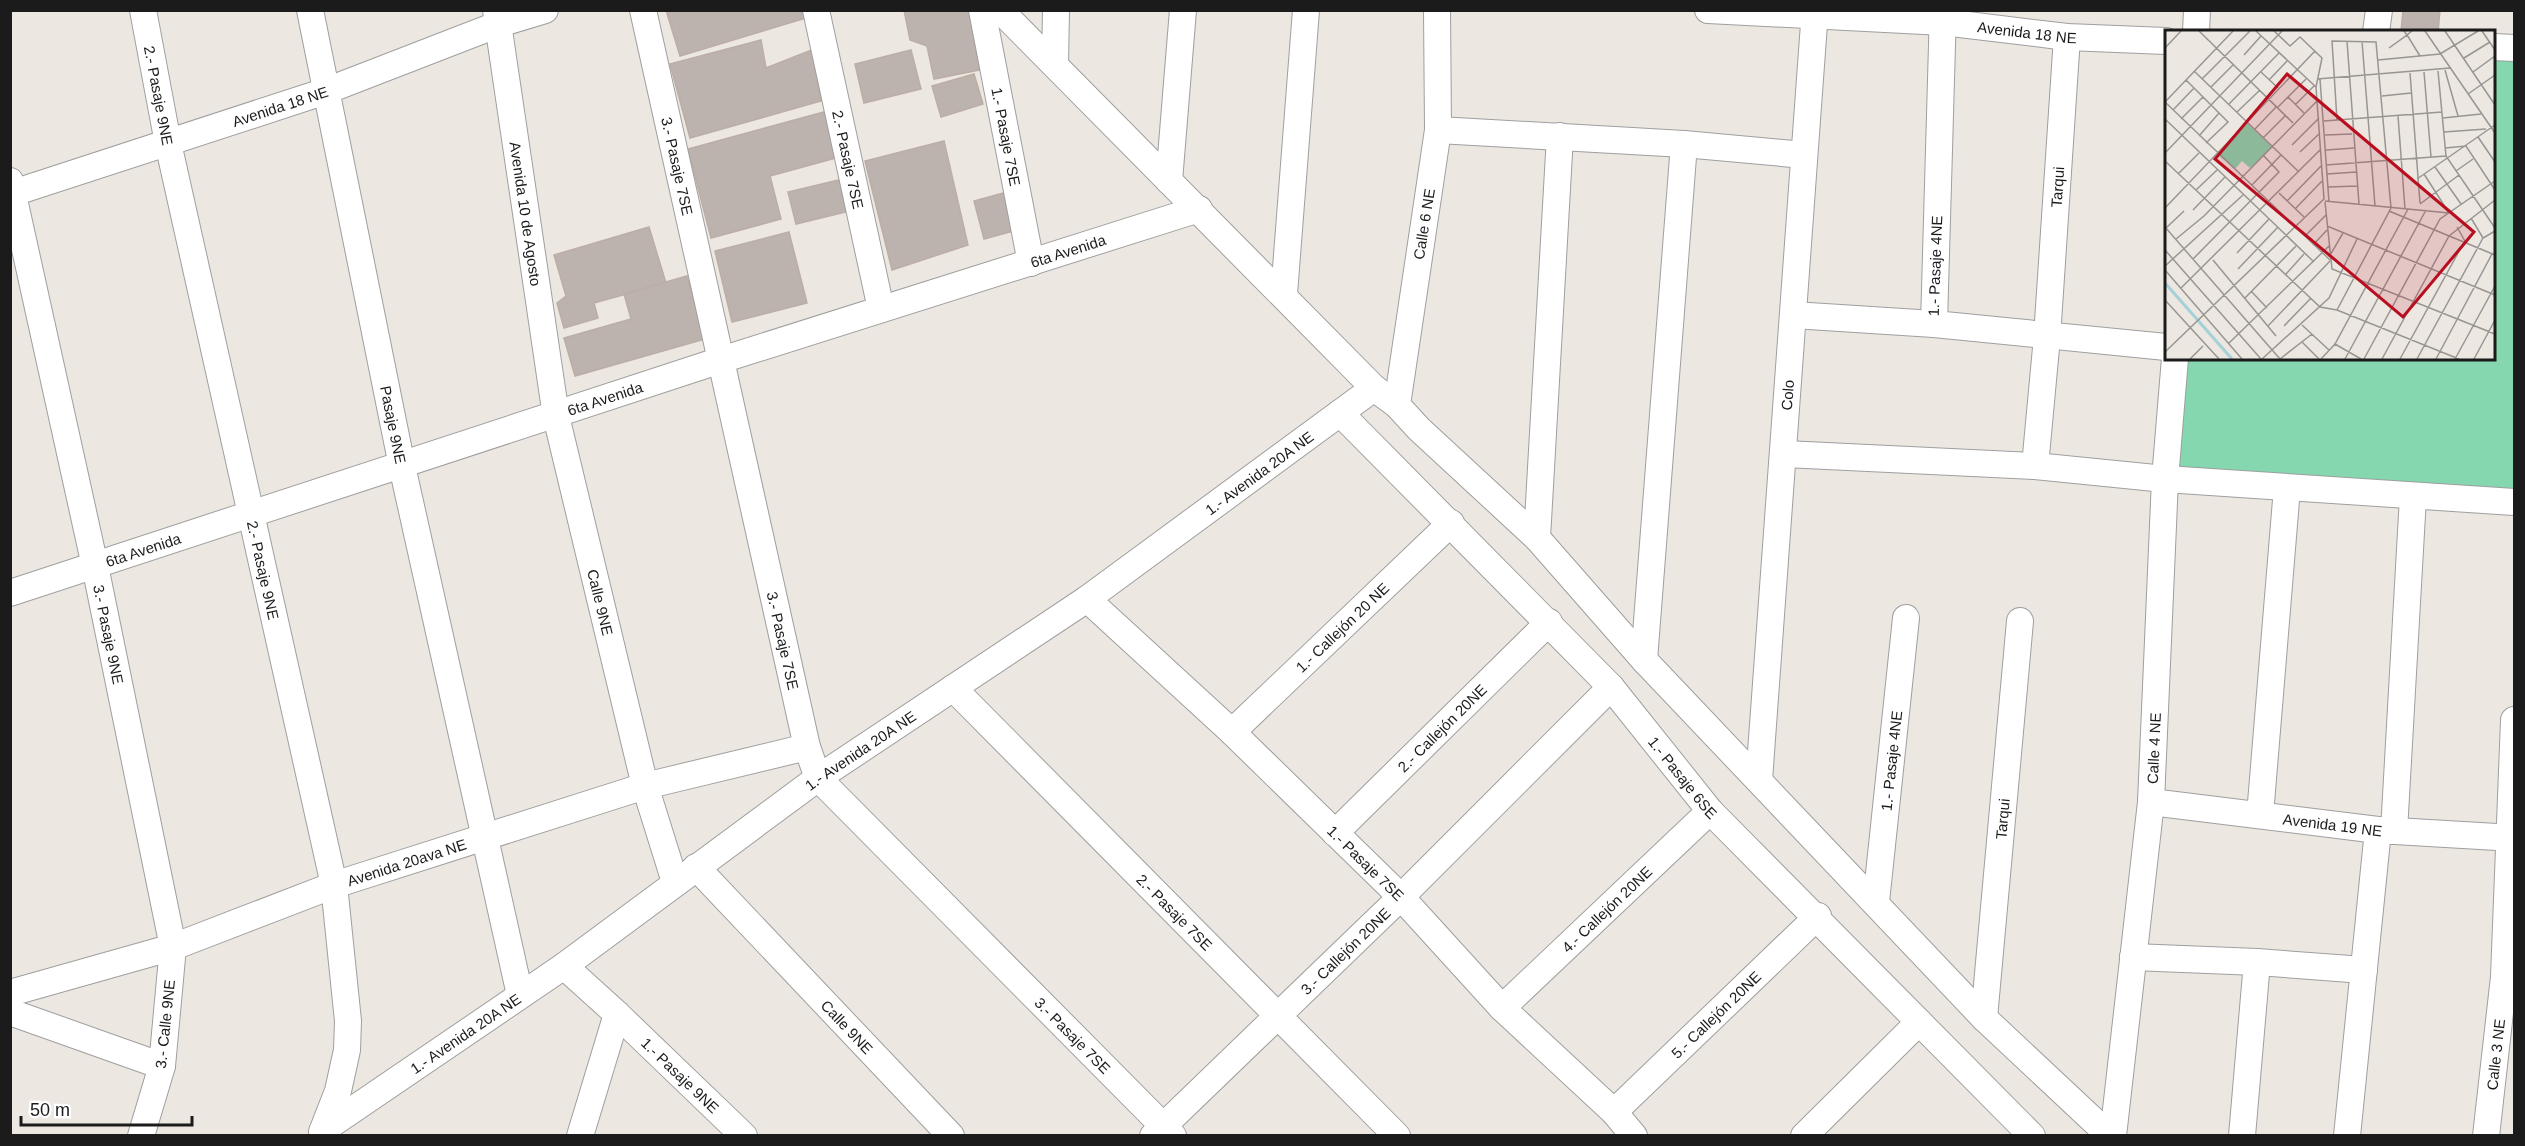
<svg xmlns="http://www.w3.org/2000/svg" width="2525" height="1146" viewBox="0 0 2525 1146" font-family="Helvetica,sans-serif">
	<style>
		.pitch { fill: #84d7ae }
		.building { fill: #bcb3ae; stroke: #bcada5; stroke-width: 1.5 }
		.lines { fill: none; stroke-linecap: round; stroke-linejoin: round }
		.street-casing { stroke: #9f9f9f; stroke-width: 28 }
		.street { stroke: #fff; stroke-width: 26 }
		.labels { text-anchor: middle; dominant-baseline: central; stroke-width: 5; stroke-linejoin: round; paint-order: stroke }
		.street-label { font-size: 15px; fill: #1b1b1b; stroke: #fff }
		.inset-river { fill: none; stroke: #a4d1d7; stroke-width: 3 }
		.inset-road { fill: none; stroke: #989592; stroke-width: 1.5 }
		.view { fill: #b90e1f; fill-opacity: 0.15; stroke: #b90e1f; stroke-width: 3 }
		.inset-edge { fill: none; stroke: #1b1b1b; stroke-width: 3 }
	</style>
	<rect width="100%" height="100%" fill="#ece7e1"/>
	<path class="pitch" d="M2494,57H2514V497L2161,478L2173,359L2494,358Z"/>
	<g class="building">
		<path d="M666,10H803L806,18L680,56Z"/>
		<path d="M904,10H979L990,68L934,79L927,46L910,40Z"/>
		<path d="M2403,10H2440L2438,32H2401Z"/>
		<path d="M761,40L766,68L814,49L821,101L690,138L670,64Z"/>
		<path d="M911,50L921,89L864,103L855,64Z"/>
		<path d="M974,74L983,104L941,117L932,86Z"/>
		<path d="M824,112L836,158L770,176L781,219L711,238L688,149Z"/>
		<path d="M944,141L968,245L892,270L865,161Z"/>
		<path d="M843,179L850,211L796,224L788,192Z"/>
		<path d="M1007,192L1017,230L984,239L974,201Z"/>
		<path d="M649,227L666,283L594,303L598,318L564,328L557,303L566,296L554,255Z"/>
		<path d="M789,232L807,303L732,322L715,251Z"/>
		<path d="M687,276L705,339L575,376L564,338L631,319L624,294Z"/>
	</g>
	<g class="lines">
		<defs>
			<g id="street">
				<path id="s1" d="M143,10L168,143L334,885L348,1021L347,1050L338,1091L322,1132"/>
				<path id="s2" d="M310,10L402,466L520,995"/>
				<path id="s3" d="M496,10L556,416L645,786L675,882"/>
				<path id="s4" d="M643,10L807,747L818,778L1173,1136"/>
				<path id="s5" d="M816,10L881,309"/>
				<path id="s6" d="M982,10L1031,263"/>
				<path d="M1000,10L1374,388"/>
				<path d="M1437,10L1438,130L1397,405L1419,429L1537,538L1644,660L1984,1018L2110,1136"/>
				<path id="s7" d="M1708,10L1943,22L2067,37L2166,41"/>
				<path d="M1943,10L1934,324L2166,347"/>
				<path d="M2196,32L2197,10"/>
				<path d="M2376,32L2379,10"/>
				<path d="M2494,47L2514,48"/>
				<path d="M1055,65L1056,10"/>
				<path d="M1438,130L1684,144L1804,155"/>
				<path id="s8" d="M10,181L95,566L173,947L162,1066L141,1136"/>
				<path d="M1169,181L1183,10"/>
				<path id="s9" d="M10,194L326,91L499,24L545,10"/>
				<path d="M1284,294L1306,10"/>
				<path d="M1793,315L1934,324"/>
				<path id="s10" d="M1340,413L1611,687L1710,811L2032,1136"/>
				<path d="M1785,454L2035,466L2165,479L2514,502"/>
				<path id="s11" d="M2035,466L2047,337L2067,37"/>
				<path d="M1537,538L1560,136"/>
				<path id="s12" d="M10,593L721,360L1199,209"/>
				<path id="s13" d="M1087,599L1232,732L1401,897L1502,1008L1614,1112L1634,1136"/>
				<path d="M1644,660L1684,144"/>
				<path id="s14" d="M953,688L1397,1136"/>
				<path id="s15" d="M1232,732L1451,523"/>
				<path id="s16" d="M1759,780L1815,10"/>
				<path id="s17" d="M2151,802L2378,830L2514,838"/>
				<path d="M2260,815L2287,488"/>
				<path d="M2394,831L2413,497"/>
				<path id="s18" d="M1335,833L1549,622"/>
				<path id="s19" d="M696,867L951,1136"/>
				<path id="s20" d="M1876,902L1906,618"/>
				<path d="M2133,957L2257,962L2364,970"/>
				<path d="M564,966L617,1014L580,1136"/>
				<path id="s21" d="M10,993L173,947L334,885L645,786L807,747"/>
				<path id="s22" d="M1502,1008L1710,811"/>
				<path d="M10,1012L162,1066"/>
				<path id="s23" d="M617,1014L744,1136"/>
				<path id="s24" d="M1984,1018L2020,621"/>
				<path id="s25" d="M1614,1112L1818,916"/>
				<path id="s26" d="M323,1130L564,966L818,778L1087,599L1374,388L1397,405"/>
				<path id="s27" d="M1153,1136L1401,897L1611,687"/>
				<path d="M1804,1136L1919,1022"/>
				<path id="s28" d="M2113,1136L2151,802L2165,479L2175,358"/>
				<path d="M2242,1136L2257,962"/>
				<path d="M2347,1136L2378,830"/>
				<path id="s29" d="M2486,1136L2504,977L2514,720"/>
			</g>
		</defs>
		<use href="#street" class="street-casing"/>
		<use href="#street" class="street"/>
	</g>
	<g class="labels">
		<g class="street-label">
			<text stroke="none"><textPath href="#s7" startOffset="320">Avenida 18 NE</textPath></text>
			<text stroke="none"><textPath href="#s1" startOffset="87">2.- Pasaje 9NE</textPath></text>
			<text stroke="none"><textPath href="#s9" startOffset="284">Avenida 18 NE</textPath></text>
			<text stroke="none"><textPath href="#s6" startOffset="129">1.- Pasaje 7SE</textPath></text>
			<text stroke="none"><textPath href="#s5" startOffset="153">2.- Pasaje 7SE</textPath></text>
			<text stroke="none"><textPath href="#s4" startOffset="160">3.- Pasaje 7SE</textPath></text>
			<text stroke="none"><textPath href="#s11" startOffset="280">Tarqui</textPath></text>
			<text stroke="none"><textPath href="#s3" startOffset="206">Avenida 10 de Agosto</textPath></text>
			<text transform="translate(1424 224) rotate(-81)">Calle 6 NE</text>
			<text stroke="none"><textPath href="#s12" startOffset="1112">6ta Avenida</textPath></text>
			<text transform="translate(1935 266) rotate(-88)">1.- Pasaje 4NE</text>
			<text stroke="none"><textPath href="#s16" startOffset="386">Colo</textPath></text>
			<text stroke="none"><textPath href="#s12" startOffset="626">6ta Avenida</textPath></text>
			<text stroke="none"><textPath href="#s2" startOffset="423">Pasaje 9NE</textPath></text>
			<text stroke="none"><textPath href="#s26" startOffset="1144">1.- Avenida 20A NE</textPath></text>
			<text stroke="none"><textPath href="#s12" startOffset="140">6ta Avenida</textPath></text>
			<text stroke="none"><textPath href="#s1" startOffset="573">2.- Pasaje 9NE</textPath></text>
			<text stroke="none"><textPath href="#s3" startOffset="602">Calle 9NE</textPath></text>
			<text stroke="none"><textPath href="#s15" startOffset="152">1.- Callejón 20 NE</textPath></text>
			<text stroke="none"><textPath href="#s8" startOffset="464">3.- Pasaje 9NE</textPath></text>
			<text stroke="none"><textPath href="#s4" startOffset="646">3.- Pasaje 7SE</textPath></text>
			<text stroke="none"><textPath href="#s18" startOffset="150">2.- Callejón 20NE</textPath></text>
			<text stroke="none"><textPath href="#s28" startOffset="390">Calle 4 NE</textPath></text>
			<text stroke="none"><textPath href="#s26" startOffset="658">1.- Avenida 20A NE</textPath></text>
			<text stroke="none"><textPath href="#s20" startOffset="142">1.- Pasaje 4NE</textPath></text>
			<text stroke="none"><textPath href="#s10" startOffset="501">1.- Pasaje 6SE</textPath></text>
			<text stroke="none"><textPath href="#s24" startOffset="200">Tarqui</textPath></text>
			<text stroke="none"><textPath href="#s17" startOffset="183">Avenida 19 NE</textPath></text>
			<text stroke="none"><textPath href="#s21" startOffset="418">Avenida 20ava NE</textPath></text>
			<text stroke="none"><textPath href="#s13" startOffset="384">1.- Pasaje 7SE</textPath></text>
			<text stroke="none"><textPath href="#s22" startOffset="144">4.- Callejón 20NE</textPath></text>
			<text stroke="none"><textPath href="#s14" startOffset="315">2.- Pasaje 7SE</textPath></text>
			<text stroke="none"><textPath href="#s27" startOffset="267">3.- Callejón 20NE</textPath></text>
			<text stroke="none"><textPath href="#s25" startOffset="141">5.- Callejón 20NE</textPath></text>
			<text transform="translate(165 1024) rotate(-84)">3.- Calle 9NE</text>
			<text stroke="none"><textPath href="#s19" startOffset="220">Calle 9NE</textPath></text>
			<text stroke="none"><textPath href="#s26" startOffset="172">1.- Avenida 20A NE</textPath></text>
			<text stroke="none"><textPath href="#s4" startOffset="1150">3.- Pasaje 7SE</textPath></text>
			<text stroke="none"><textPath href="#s29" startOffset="82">Calle 3 NE</textPath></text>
			<text stroke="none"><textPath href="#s23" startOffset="88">1.- Pasaje 9NE</textPath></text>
		</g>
	</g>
	<g transform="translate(2165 30)">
		<rect width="330" height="330" fill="#ece7e1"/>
		<path d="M82,93L107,117L85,138L77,131L70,139L52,124Z" fill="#84d7ae"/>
		<path class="inset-river" d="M0,253L67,329"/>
		<path class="inset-road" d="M34,1L128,93M91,1L151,57M247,1L242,5L255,26M260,1L330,103M280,1L330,75M317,1L330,20M182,11L194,174M197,11L210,176M0,18L16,1M224,18L242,5L239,1M79,25L96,6M299,28L325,12M213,30L275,24L313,1M280,40L293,86M29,41L134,142M273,41L281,126L330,198M96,42L113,58M259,42L266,127M308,42L330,26M245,43L255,173M37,49L85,1M152,49L285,38M155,49L164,172M21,50L63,92L41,113M104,50L122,31M46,57L68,35M303,64L330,45M217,66L246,63M123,67L139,83M0,72L165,230M0,72L68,1M64,74L114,23M130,75L149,56M113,77L141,49M8,80L29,58M72,82L95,60M233,86L240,179M278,88L316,84M0,89L149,232M16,89L38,67M159,91L277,82M90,99L112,76M279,102L321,99M160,105L187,104M34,106L54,83M313,107L330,132M98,108L121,85M127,115L154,88M280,118L301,116L330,160M161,120L189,118M135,122L155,103M0,123L117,1M0,131L155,277L172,280L294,329M161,135L281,126M270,137L296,174M291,141L308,129M13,144L34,123M162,144L191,142M259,144L284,183M252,149L330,95M87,155L116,125M163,157L192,156M31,160L52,140M114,163L139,187M122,171L157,135M160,171L284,183M160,172L167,239L330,304M255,174L294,145M0,178L150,21M130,179L157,151M28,180L60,147M224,181L330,225M306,188L318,208M162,196L330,265M0,197L115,329M292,197L301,213M1,198L19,181M140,206L161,185M11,209L39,186L152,71M148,215L162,200M0,220L96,329M72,223L104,189M164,227L178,203M28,229L114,142L98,125M48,230L111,306M0,236L78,165M73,239L113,197M0,240L77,329M121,244L139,224M16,258L156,119M86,261L102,278M80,268L131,216M0,270L54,329M172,280L226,178L211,12L167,11L172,90M137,295L164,320M103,296L165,231M119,296L146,268M137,312L154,329M63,314L164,216M170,314L196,329M0,322L159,169L151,57L157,28L135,7L125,16L109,1M25,329L38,316M97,329L164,268L192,209M115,329L147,304M156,329L170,314L243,179M180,329L261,180M199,329L275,189L330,151M217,329L284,206L330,170M235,329L299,212M252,329L318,208L330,201M271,329L327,224M290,329L330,256M309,329L330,290"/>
		<path class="view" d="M122,44L309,202L238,287L50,129Z"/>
		<rect width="330" height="330" class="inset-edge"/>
	</g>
	<rect width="2525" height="1146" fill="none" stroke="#1b1b1b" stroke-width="24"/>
	<path d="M21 1116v9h171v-9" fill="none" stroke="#1b1b1b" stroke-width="3"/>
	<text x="30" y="1116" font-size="18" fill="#1b1b1b" stroke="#ffffff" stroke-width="4.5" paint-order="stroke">50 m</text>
</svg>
